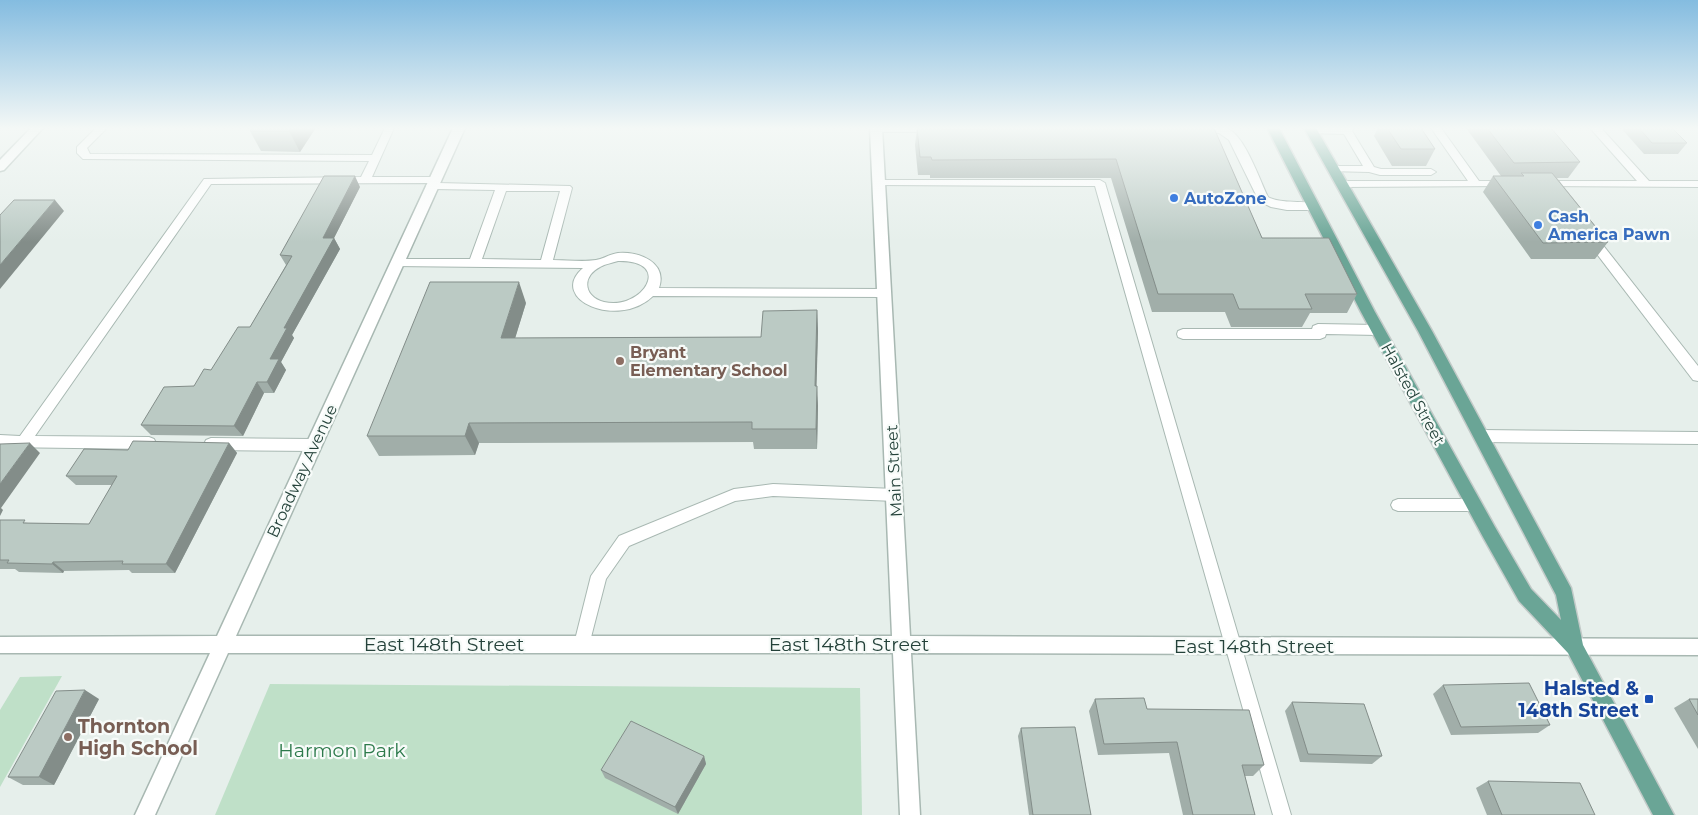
<svg xmlns="http://www.w3.org/2000/svg" width="1698" height="815" viewBox="0 0 1698 815" font-family="Montserrat,sans-serif">
	<style>
		.green { fill: #bfe0c8 }
		.lines { fill: none; stroke-linecap: round; stroke-linejoin: round }
		.lane-casing { stroke: #a8b8b2; stroke-width: 2 }
		.street-casing { stroke: #a8b8b2; stroke-width: 3 }
		.primary-casing { stroke: #c2cac8; stroke-width: 3 }
		.lane { fill: #fff; fill-rule: evenodd }
		.street { fill: #fff; fill-rule: evenodd }
		.primary { fill: #6aa596; fill-rule: evenodd }
		.wall { fill: #a1aea9 }
		.shaded-wall { fill: #838d89 }
		.building { fill: #bbcac4; stroke: #838d89 }
		.shop-dot { fill: #3f7fe0; stroke: #f7fbf9; stroke-width: 2 }
		.education-dot { fill: #8d6e63; stroke: #f7fbf9; stroke-width: 2 }
		.transit-dot { fill: #1a4fb4; stroke: #f7fbf9; stroke-width: 2 }
		.labels { text-anchor: middle; dominant-baseline: central; stroke-width: 4.5; stroke-linejoin: round; paint-order: stroke }
		.shop-label { font-size: 16px; font-weight: bold; fill: #366cbe; stroke: #f7fbf9; text-anchor: start }
		.education-label { font-size: 16px; font-weight: bold; fill: #785e54; stroke: #f7fbf9; text-anchor: start }
		.street-label { font-size: 16px; fill: #24423a; stroke: #f7fbf9 }
		.near-street-label { font-size: 19px; fill: #24423a; stroke: #f7fbf9 }
		.near-transit-label { font-size: 19px; font-weight: bold; fill: #164399; stroke: #f7fbf9; text-anchor: end }
		.near-education-label { font-size: 19px; font-weight: bold; fill: #785e54; stroke: #f7fbf9; text-anchor: start }
		.near-park-label { font-size: 19px; fill: #2d7a4b; stroke: #f7fbf9 }
	</style>
	<rect width="100%" height="100%" fill="#e6efeb"/>
	<g class="green">
		<path d="M62,676L0,787V710L20,677Z"/>
		<path d="M270,684L860,688L862,815H215Z"/>
	</g>
	<g class="lines">
		<defs>
			<g id="lane">
				<path d="M96,128H107L87,148L90,154L372,155L384,130L383,128H394L372,177H435L440,180L438,183L570,186L572,188L553,260C567,260 582,262 596,260C603,259 610,254 618,253C638,251 668,262 659,288L884,289L890,293L884,297L653,296C618,330 547,299 583,268L393,266L391,263L393,260L397,259H470L495,190L432,189L426,186L429,183L211,184L35,436L149,437L154,439L156,443L154,447L149,449L0,447V435L20,436L204,179L361,177L369,161L83,159L77,153V147ZM506,191H560L541,260L482,259ZM618,261C675,260 642,311 604,302C584,297 581,277 600,267C605,264 612,263 618,261Z"/>
				<path d="M872,128H1009L1010,129L1005,132H876L872,131Z"/>
				<path d="M1193,128C1203,128 1218,125 1228,129C1245,136 1260,181 1268,197C1282,205 1312,199 1319,206L1313,210H1287L1271,207L1259,201L1229,140L1219,133L1197,132L1193,131Z"/>
				<path d="M1312,128H1354L1352,131L1374,167L1381,169H1431L1436,172L1431,175H1380L1369,172L1329,171L1328,169L1329,167L1333,166H1363L1344,134L1308,133L1307,131Z"/>
				<path d="M1431,128H1441L1479,181H1505L1510,184L1509,186L1342,187L1337,184L1342,181H1468Z"/>
				<path d="M1590,128H1601L1649,181H1698V187L1540,186L1539,184L1544,181H1637Z"/>
				<path d="M879,180H1100L1105,183L1291,815H1273L1095,186L875,185L874,183L875,181Z"/>
				<path d="M1591,234L1595,235L1698,366V381L1693,380L1587,241L1585,238Z"/>
				<path d="M1318,324L1378,325L1383,327L1384,330L1383,333L1378,335L1326,334L1325,337L1320,339H1183L1178,337L1177,334L1178,331L1183,329H1312L1313,326Z"/>
				<path d="M1481,430L1698,432V444L1481,442L1476,440L1474,436L1476,432Z"/>
				<path d="M211,438L314,439L319,441L321,445L319,449L314,451L211,450L206,448L204,444L206,440Z"/>
				<path d="M773,484L895,489L900,491L902,495L900,499L895,501L773,496L735,501L629,546L606,579L588,649L582,652L576,649L574,644L591,576L619,536L734,489Z"/>
				<path d="M1398,499H1474L1479,501L1481,505L1479,509L1474,511H1398L1393,509L1391,505L1393,501Z"/>
			</g>
			<g id="street">
				<path d="M31,128H43L4,170L0,171V160Z"/>
				<path d="M453,128H465L236,636H892L870,128H882L910,636L1698,639V655L911,653L920,815H900L893,653H228L155,815H135L210,653H0V637L217,636Z"/>
			</g>
			<path id="primary" d="M1267,128H1279L1375,312L1495,527L1531,589L1561,620L1556,595L1418,331L1304,128H1316L1432,331L1571,588L1583,645L1674,815H1653L1568,653L1519,601L1483,537L1361,312Z"/>
		</defs>
		<use href="#lane" class="lane-casing"/>
		<use href="#street" class="street-casing"/>
		<use href="#primary" class="primary-casing"/>
		<use href="#lane" class="lane"/>
		<use href="#street" class="street"/>
		<use href="#primary" class="primary"/>
	</g>
	<g class="wall">
		<path d="M252,128H314L315,129L300,152L261,151L250,131Z"/>
		<path d="M917,128L941,129H987V128H1214L1262,238L1357,294L1347,313H1310L1302,327H1231L1225,312H1152L1111,178H930V175H918L915,145Z"/>
		<path d="M1378,128H1421L1435,149L1426,166H1392L1374,136Z"/>
		<path d="M1466,128H1551L1580,162L1568,178H1557L1608,242L1595,259H1531L1483,192L1493,176H1501Z"/>
		<path d="M1621,128H1672L1687,143L1678,154H1644Z"/>
		<path d="M360,187L334,238L340,249L292,335L294,338L281,362L286,370L274,393H264L243,436L151,435L141,425L194,386L211,370L250,327L286,265L280,255Z"/>
		<path d="M526,303L515,338L761,337L817,310L818,331L816,386L818,406L817,449H754L753,442L479,443L475,455L379,456L367,436Z"/>
		<path d="M229,443L237,453L175,573H132L129,570L64,571L63,573L19,572L15,569H0V520L28,523L89,524L112,485H76L66,476L128,450Z"/>
		<path d="M1443,685L1550,725L1538,733L1451,735L1433,694Z"/>
		<path d="M99,699L54,785H23L8,777Z"/>
		<path d="M1095,699L1147,709L1264,765L1253,776H1245L1255,815H1183L1169,753L1098,755L1089,711Z"/>
		<path d="M1689,699H1698V749L1674,708Z"/>
		<path d="M1292,702L1382,756L1372,764L1300,762L1285,711Z"/>
		<path d="M1021,728L1091,815H1029L1018,736Z"/>
		<path d="M704,756L706,764L678,814L605,778L601,770Z"/>
		<path d="M1488,781L1595,815H1487L1476,788Z"/>
	</g>
	<g class="shaded-wall">
		<path d="M292,128H314L315,129L300,152L289,131Z"/>
		<path d="M355,176L360,187L334,238L340,249L292,335L294,338L281,362L286,370L274,393L267,382L270,359L323,238Z"/>
		<path d="M55,200L64,211L0,289V265Z"/>
		<path d="M519,282L526,303L509,358L501,338Z"/>
		<path d="M817,310L818,331L816,406L815,386Z"/>
		<path d="M257,382L264,393L243,436L234,426Z"/>
		<path d="M817,386L818,406L817,449L816,429Z"/>
		<path d="M469,423L479,443L475,455L465,436Z"/>
		<path d="M30,443L40,453L1,508L3,510L0,516V484Z"/>
		<path d="M229,443L237,453L175,573L166,564Z"/>
		<path d="M53,562L64,571L63,573L52,564Z"/>
		<path d="M85,690L99,699L54,785L39,777Z"/>
		<path d="M704,756L706,764L678,814L675,807Z"/>
	</g>
	<g class="building">
		<path d="M252,128H292L289,131H250Z"/>
		<path d="M917,128H941V129H988V128H1214L1262,238H1329L1357,294H1305L1312,309H1239L1233,294H1158L1116,159L932,160L931,157H920Z"/>
		<path d="M1387,128H1421L1435,149H1401Z"/>
		<path d="M1487,128H1551L1580,162L1514,163Z"/>
		<path d="M1639,128H1672L1687,143H1652Z"/>
		<path d="M1521,173H1552L1608,242L1543,243L1493,176H1524Z"/>
		<path d="M324,176H355L323,238H334L284,328H287L270,359H279L267,382H257L234,426L141,425L164,387L194,386L204,369L211,370L238,327H250L292,256L280,255Z"/>
		<path d="M14,200H55L0,265V215Z"/>
		<path d="M430,282H519L501,338L761,337L763,311L817,310L815,386H817L816,429H752V422L469,423L465,436H367Z"/>
		<path d="M133,441L229,443L166,564H122L123,561L53,562L52,564L7,563L9,560H0V520H25L23,523L89,524L117,476H66L84,449L128,450Z"/>
		<path d="M30,443L0,484V444Z"/>
		<path d="M1529,683L1550,725L1461,727L1443,685Z"/>
		<path d="M85,690L39,777H8L56,691Z"/>
		<path d="M1144,698L1147,709L1249,710L1264,765H1242L1255,815H1193L1177,742L1104,744L1095,699Z"/>
		<path d="M1689,699H1698V715Z"/>
		<path d="M1292,702L1364,704L1382,756L1308,754Z"/>
		<path d="M631,721L704,756L675,807L601,770Z"/>
		<path d="M1075,727L1091,815H1033L1021,728Z"/>
		<path d="M1488,781L1580,783L1595,815H1502Z"/>
	</g>
	<linearGradient id="sky" x2="0" y2="1"><stop stop-color="#84bce0"/><stop offset="0.53" stop-color="#f4f8f6"/><stop offset="1" stop-color="#f4f8f6" stop-opacity="0"/></linearGradient>
	<rect width="1698" height="242" fill="url(#sky)"/>
	<g class="shop-dot">
		<circle cx="1174" cy="198" r="5"/>
		<circle cx="1538" cy="225" r="5"/>
	</g>
	<g class="education-dot">
		<circle cx="620" cy="361" r="5"/>
		<circle cx="68" cy="737" r="5"/>
	</g>
	<rect class="transit-dot" x="1644" y="694" width="10" height="10" rx="2.5"/>
	<g class="labels">
		<g class="shop-label">
			<text x="1184" y="198">AutoZone</text>
			<text x="1548" y="216">Cash<tspan x="1548" dy="18">America Pawn</tspan></text>
		</g>
		<g class="education-label">
			<text x="630" y="352">Bryant<tspan x="630" dy="18">Elementary School</tspan></text>
		</g>
		<g class="street-label">
			<text transform="translate(1413 394) rotate(61)">Halsted Street</text>
			<text transform="translate(302 471) rotate(-65)">Broadway Avenue</text>
			<text transform="translate(894 471) rotate(-93)">Main Street</text>
		</g>
		<g class="near-street-label">
			<text x="444" y="644">East 148th Street</text>
			<text x="849" y="644">East 148th Street</text>
			<text x="1254" y="646">East 148th Street</text>
		</g>
		<g class="near-transit-label">
			<text x="1639" y="688">Halsted &amp;<tspan x="1639" dy="22">148th Street</tspan></text>
		</g>
		<g class="near-education-label">
			<text x="78" y="726">Thornton<tspan x="78" dy="22">High School</tspan></text>
		</g>
		<g class="near-park-label">
			<text x="342" y="750">Harmon Park</text>
		</g>
	</g>
</svg>
